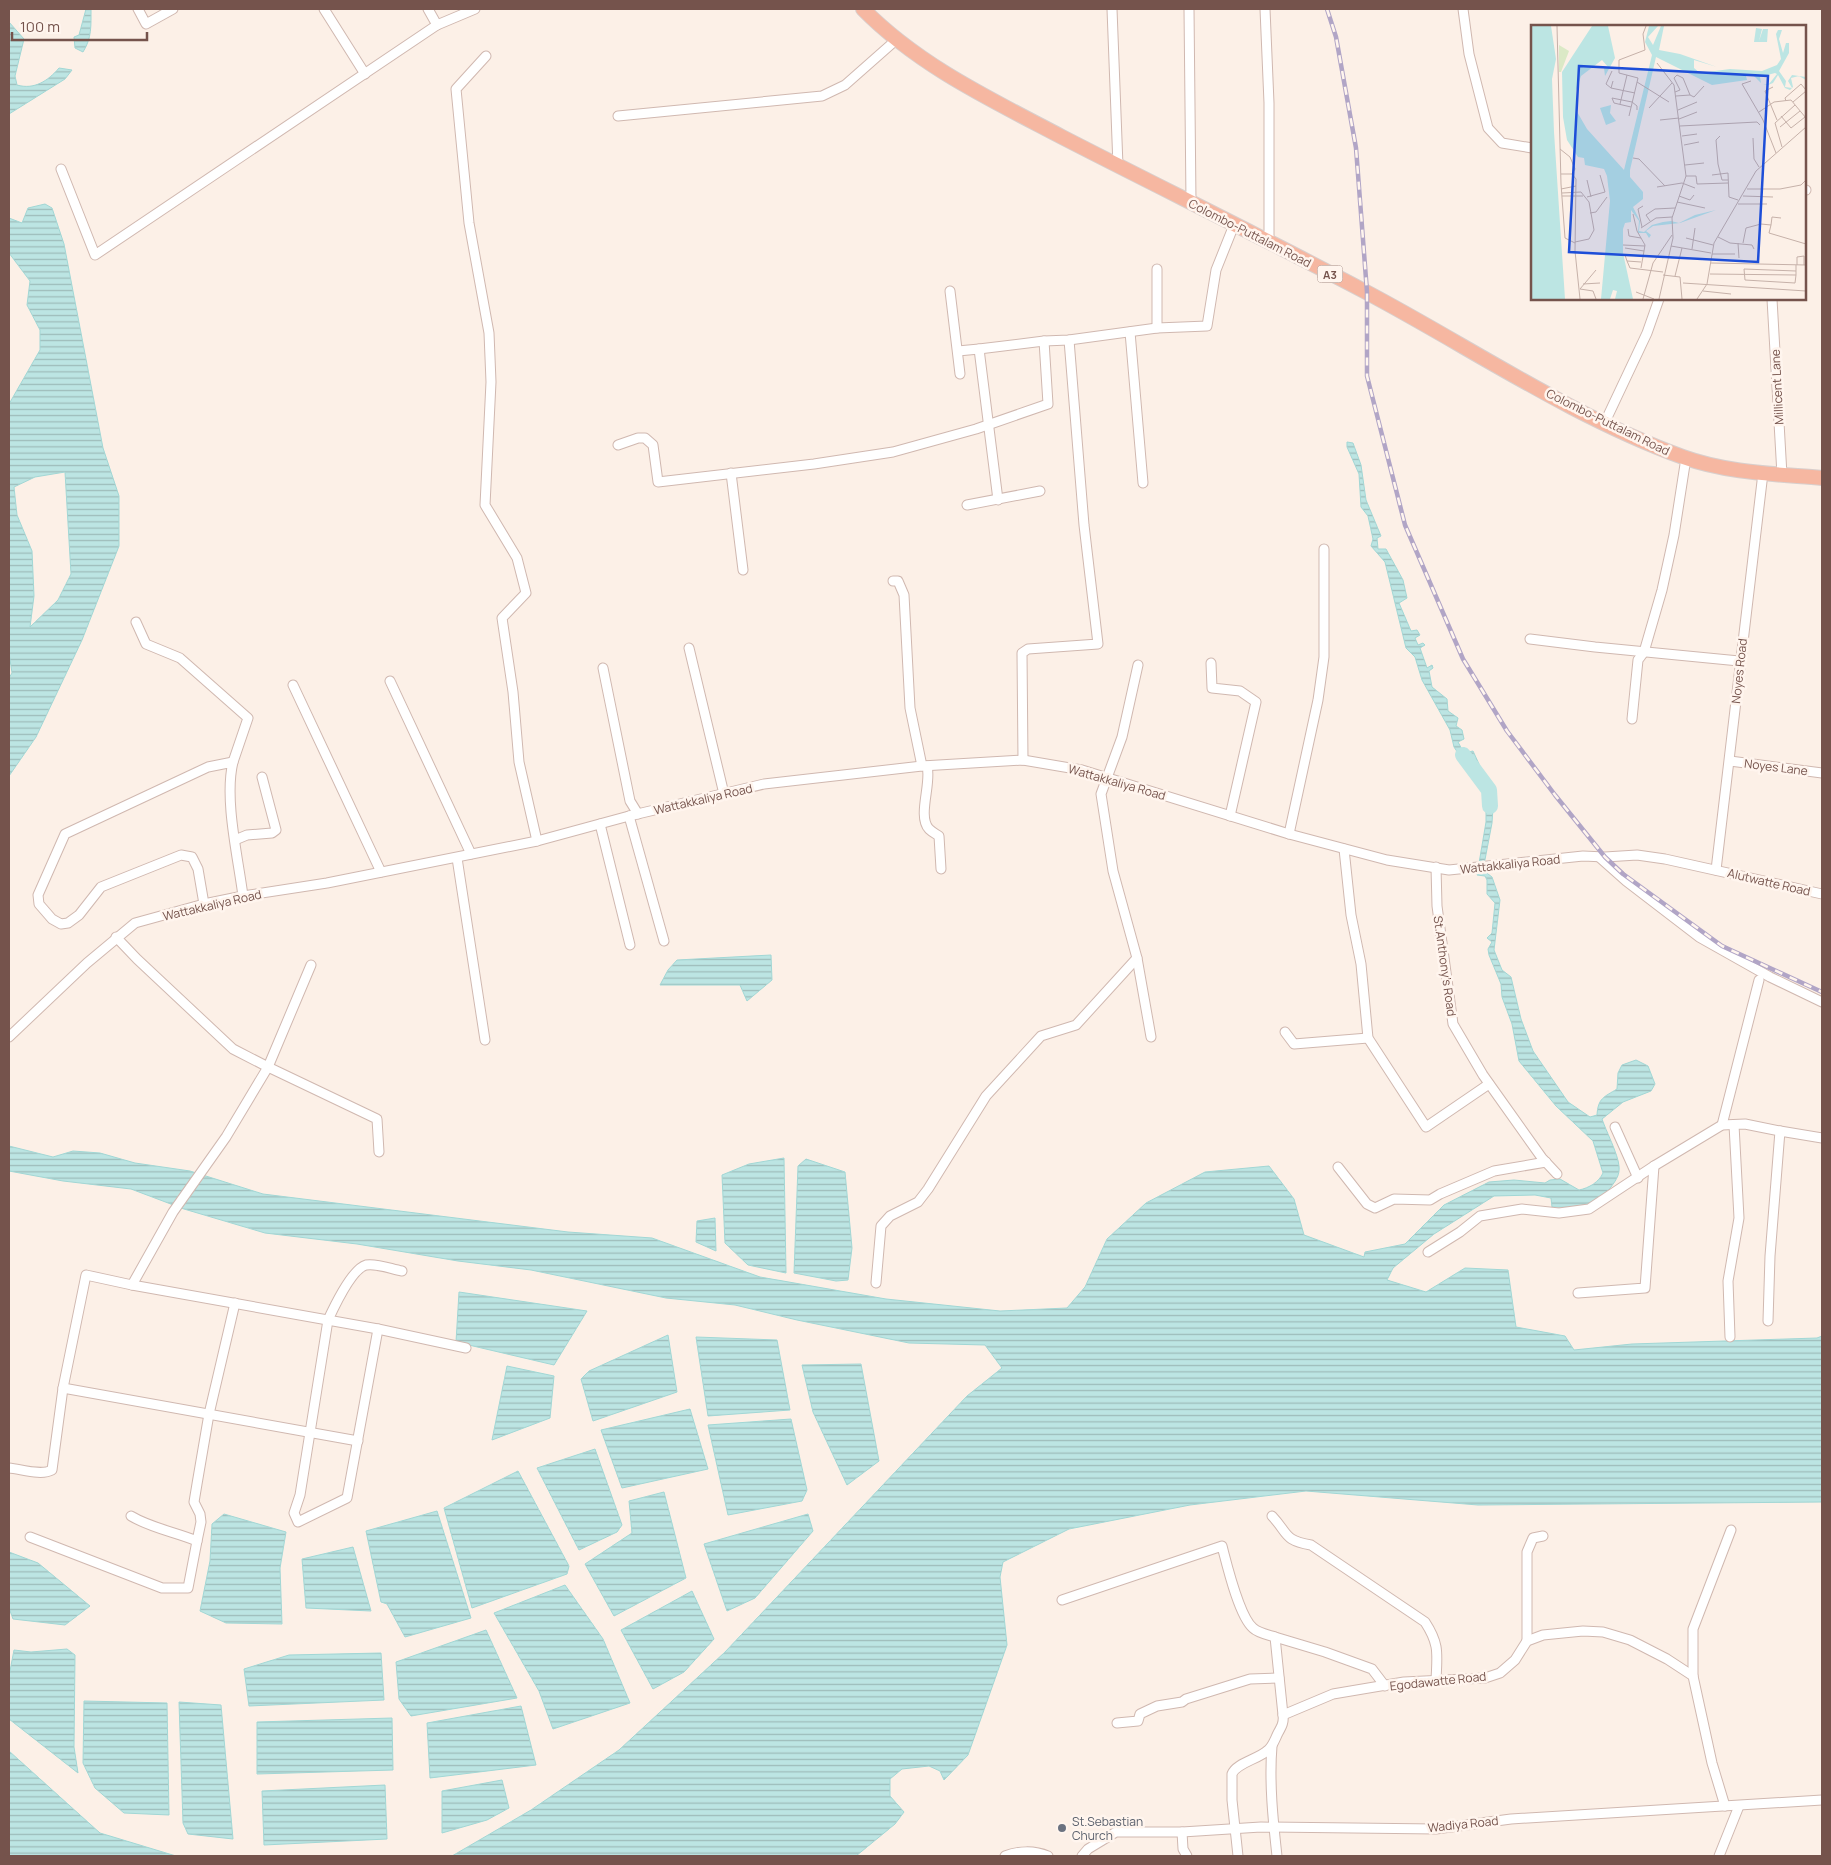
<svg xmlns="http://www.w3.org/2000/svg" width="1831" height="1865" viewBox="0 0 1831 1865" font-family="Manrope,sans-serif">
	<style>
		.water { fill: url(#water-rules); stroke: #a2d7d5; fill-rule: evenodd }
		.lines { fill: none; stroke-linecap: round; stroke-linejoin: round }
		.river { stroke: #bce5e3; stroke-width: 16 }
		.minor-casing { stroke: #d0b8b0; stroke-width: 11 }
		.trunk-casing { stroke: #d8cfcd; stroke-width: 16 }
		.minor { stroke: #fff; stroke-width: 9 }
		.trunk { stroke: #f6b7a1; stroke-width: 14 }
		.rail-casing { stroke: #b1a5c6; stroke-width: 4.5 }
		.rail { stroke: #fff5ee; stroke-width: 2.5; stroke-dasharray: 8; stroke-linecap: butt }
		.worship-dot { fill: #6b7280; stroke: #fff5ee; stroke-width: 2 }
		.labels { text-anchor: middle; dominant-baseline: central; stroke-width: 5; stroke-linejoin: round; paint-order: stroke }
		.shield { fill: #fff5ee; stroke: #9e847d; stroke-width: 1 }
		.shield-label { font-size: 11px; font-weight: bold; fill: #75534c }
		.street-label { font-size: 12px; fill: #75534c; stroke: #fff5ee }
		.worship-label { font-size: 12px; fill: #5b616d; stroke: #fff5ee; text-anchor: start }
		.inset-road { fill: none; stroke: #c6b1a9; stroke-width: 1 }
		.view { fill: #1d4ed8; fill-opacity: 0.15; stroke: #1d4ed8; stroke-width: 2.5 }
		.inset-edge { fill: none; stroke: #75534c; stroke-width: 2.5 }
	</style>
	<defs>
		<pattern id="water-rules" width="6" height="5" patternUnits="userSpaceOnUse" patternTransform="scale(1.25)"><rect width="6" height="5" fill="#bce5e3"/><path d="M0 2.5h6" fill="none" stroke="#9dbcba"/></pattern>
	</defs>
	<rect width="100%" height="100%" fill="#fcf0e7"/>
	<g class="water">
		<path d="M86,9H91C91,25 92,38 83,52L75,48L74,37L79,35Z"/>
		<path d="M9,22L24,39L15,76L17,85C34,90 48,81 59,68L72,70L65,79L9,114Z"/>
		<path d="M45,204L52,208L64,244L103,448L119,496V546L82,640L36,737L9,776V678L12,673L9,653V404L40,350V330L27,305L30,281L9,253V218L22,223L28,208ZM65,472L71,574L58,600L30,627L34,596L32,551L17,515L14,487L35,477Z"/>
		<path d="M1347,442L1353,443L1361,465L1366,500L1381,536L1377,538L1378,549H1386L1403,580L1407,598L1399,603L1411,631L1417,630L1420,635L1415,638L1418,645L1423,643L1425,645L1420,648L1427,668L1432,665L1433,668L1429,671L1432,687L1447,699L1448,711L1458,718L1456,726L1462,730L1464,739L1458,742L1464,753L1473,751L1479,764L1475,779L1494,791L1492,823L1483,870L1492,877L1500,900L1494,950L1502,970L1511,977L1521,1019L1533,1051L1568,1102L1590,1117L1597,1115C1598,1098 1604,1097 1617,1089L1618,1073L1622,1065L1636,1060L1648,1066L1655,1084L1651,1091L1623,1102L1602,1119C1606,1131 1618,1154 1619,1166C1620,1175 1616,1180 1611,1187C1596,1206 1576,1208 1552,1207L1551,1198L1535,1195L1494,1196L1434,1234L1393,1268L1387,1280L1426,1292L1465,1268L1508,1270L1516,1327L1565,1336L1574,1350L1632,1344L1817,1338L1822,1336V1502L1478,1505L1306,1491L1190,1505L1069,1529L1003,1562L1000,1577L1007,1645L968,1755L944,1780L940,1771L929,1766L902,1769L890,1779V1796L904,1812L895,1824L856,1856H452L531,1810L619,1750L725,1652L967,1396L1002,1368L985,1345L909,1343L797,1320L735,1305L666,1298L531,1270L458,1261L357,1244L265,1233L184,1209L131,1189L63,1181L9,1171V1146L53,1157L73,1151L100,1153L135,1163L190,1171L263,1194L568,1232L652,1238L760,1277L886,1299L1000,1311L1067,1308L1085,1287L1107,1239L1146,1203L1205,1172L1269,1166L1294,1199L1304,1235L1364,1257L1365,1252L1405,1244L1444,1205L1489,1182L1514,1180L1545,1183L1550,1180L1560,1179L1579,1190C1589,1188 1599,1182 1603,1173L1593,1141L1556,1106L1519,1061L1512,1024L1502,997L1501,984L1489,955L1488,949L1492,942L1487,938L1492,933L1495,903L1487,894V880L1485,876L1477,875L1486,822V796L1454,747L1450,730L1422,680L1415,657L1406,648L1385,562L1371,546L1373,539L1368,516L1361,507L1359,474L1347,447Z"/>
		<path d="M771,955L772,980L747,1001L740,985H660L668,970L677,960Z"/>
		<path d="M784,1158L786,1273L748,1265L725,1243L722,1175L749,1164Z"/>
		<path d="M806,1159L845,1172L852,1248L848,1280L836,1281L794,1273L798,1166Z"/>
		<path d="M715,1218L716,1251L696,1242L697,1221Z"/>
		<path d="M459,1292L587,1311L554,1365L456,1342Z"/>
		<path d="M668,1335L677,1392L593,1421L581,1379L589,1371Z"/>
		<path d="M696,1337L777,1340L790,1410L708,1416Z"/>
		<path d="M861,1364L879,1461L847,1485L813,1412L802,1365Z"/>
		<path d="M507,1366L554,1376L550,1418L492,1440Z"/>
		<path d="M690,1409L708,1469L622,1488L601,1430Z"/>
		<path d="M791,1419L807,1490L802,1501L728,1515L708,1425Z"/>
		<path d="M595,1449L622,1525L617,1532L579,1550L537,1468Z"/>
		<path d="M518,1471L569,1566L567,1574L472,1608L444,1508Z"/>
		<path d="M664,1492L686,1578L614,1616L585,1564L632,1533L629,1501Z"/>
		<path d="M437,1511L471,1618L405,1637L387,1604L381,1602L366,1531Z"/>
		<path d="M224,1514L286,1532L280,1568L282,1624L226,1623L200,1611L210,1561L212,1524Z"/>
		<path d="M808,1514L813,1531L755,1598L727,1611L704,1544Z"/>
		<path d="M353,1547L371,1611L306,1608L302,1559Z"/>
		<path d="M9,1552L38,1563L90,1606L65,1625L13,1619L9,1608Z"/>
		<path d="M565,1585L603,1639L630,1703L553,1729L539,1691L494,1613Z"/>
		<path d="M692,1591L714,1639L684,1672L653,1689L621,1630Z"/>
		<path d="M486,1630L517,1698L411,1716L399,1699L396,1662Z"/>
		<path d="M67,1649L75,1655L74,1747L78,1773L9,1719V1676L14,1650L31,1652Z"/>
		<path d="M381,1653L384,1700L249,1706L244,1669L289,1655Z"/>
		<path d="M84,1701L167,1703L169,1815L124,1813L95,1788L83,1763Z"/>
		<path d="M179,1702L221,1705L233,1839L188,1834L183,1823Z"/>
		<path d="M521,1706L536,1765L430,1778L427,1723Z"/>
		<path d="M392,1718L393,1770L257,1774V1722Z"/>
		<path d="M9,1751L100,1833L176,1856H9Z"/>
		<path d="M502,1780L509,1808L487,1820L442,1833V1791Z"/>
		<path d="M385,1785L387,1839L264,1845L262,1791Z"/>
	</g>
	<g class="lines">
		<path class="river" d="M1463,755L1489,790L1490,806"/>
		<defs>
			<g id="minor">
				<path d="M138,9L146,24L173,9"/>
				<path d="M324,9L365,74"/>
				<path d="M428,9L437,25"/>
				<path d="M1112,9L1118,166"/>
				<path d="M1189,9L1191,202"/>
				<path d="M1265,9L1269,103V242"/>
				<path d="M1463,9L1469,54L1488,128L1502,143L1532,148"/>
				<path d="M486,56L456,89L469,223L489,333L491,382L485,505L517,558L526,593L502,618L513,692L519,762L537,841"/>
				<path d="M618,116L822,96L845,85L896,40"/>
				<path d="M61,169L95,255L437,25L475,9"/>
				<path d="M1805,190H1806"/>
				<path d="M950,291L960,374"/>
				<path d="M1772,299L1782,475"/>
				<path d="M1157,328V269"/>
				<path d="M1130,332L1143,483"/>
				<path d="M958,351L979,349"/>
				<path d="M1605,422L1647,333L1659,299"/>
				<path d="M618,445L638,438H645L653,445L658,482L814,464L893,452L976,429L1048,404L1044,341"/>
				<path d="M731,473L743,570"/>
				<path d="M998,500L979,349L1044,341L1069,340L1157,328L1207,326L1216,270L1234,225"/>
				<path d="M967,505L1040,491"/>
				<path d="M893,581H898L904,595L910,708L922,766"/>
				<path d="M136,622L146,644L180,658L248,718L233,762"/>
				<path d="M1530,639L1595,647L1739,661"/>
				<path d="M689,648L724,794"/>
				<path d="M1211,663L1212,688L1240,691L1256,702L1230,816"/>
				<path d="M1138,665L1122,737L1101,794L1113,871L1137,958L1151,1037"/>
				<path d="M603,668L630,801L638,814"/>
				<path d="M390,681L471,854"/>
				<path d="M293,685L381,872"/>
				<path d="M1632,719L1638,660L1644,652L1662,590L1674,535L1686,458"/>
				<path d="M1023,760L1022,653L1028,649L1098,644L1084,525L1069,340"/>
				<path d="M1730,761L1822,773"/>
				<path d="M927,766C932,783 917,816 929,829C932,832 936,834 939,836L941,869"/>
				<path d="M629,816L664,941"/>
				<path d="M600,824L630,945"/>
				<path d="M1289,834L1318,700L1324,657V549"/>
				<path d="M235,840L247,835L272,833L276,830L262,777"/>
				<path d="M1344,849L1351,915L1361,964L1368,1038L1426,1127L1489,1084"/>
				<path d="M1599,857L1626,881L1699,937L1770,977L1822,1002"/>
				<path d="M457,858L485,1040"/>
				<path d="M1436,867L1437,906L1453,1024L1483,1075L1542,1158L1557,1174"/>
				<path d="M1716,870L1763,473"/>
				<path d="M204,904L198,869L192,857L181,855L101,887L79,915L68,923L61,924L52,919L39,904L38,895L65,834L208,767L233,762C224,799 238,857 243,896"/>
				<path d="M116,937L137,959L233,1049L268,1067L377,1119L379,1152"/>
				<path d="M1285,1032L1294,1044L1368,1038"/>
				<path d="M9,1037L87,963L135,923L204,904L243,896L327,883L537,841L629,816L764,784L922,766L1023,760L1082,770L1289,834L1387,860L1449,870L1583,856L1605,857L1637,855L1665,859L1822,894"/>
				<path d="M1722,1125L1759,980"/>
				<path d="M1615,1127L1638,1178"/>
				<path d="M1338,1167L1367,1204L1375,1208L1394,1199L1430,1200L1440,1194L1494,1171L1546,1162"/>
				<path d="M1428,1252L1460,1232L1480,1216L1522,1209L1559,1213L1589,1209L1654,1166L1722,1125L1745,1124L1780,1131"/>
				<path d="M876,1283L881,1226L890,1216L918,1202L928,1189L986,1096L1041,1036L1076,1025L1137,958"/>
				<path d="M132,1285L173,1212L226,1137L268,1067L311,965"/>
				<path d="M1578,1293L1645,1288L1654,1166"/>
				<path d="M1768,1321L1770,1256L1780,1131L1822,1138"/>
				<path d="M378,1329L347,1498L298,1522L294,1513L300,1495L328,1320C334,1307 352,1269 366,1265C377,1263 391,1269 402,1271"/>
				<path d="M1730,1337L1728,1281L1739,1218L1734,1125"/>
				<path d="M63,1388L358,1441"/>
				<path d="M9,1468C21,1469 41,1476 52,1470L63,1388L86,1275L132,1285L378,1329L466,1348"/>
				<path d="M131,1516C151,1528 175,1532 197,1541L201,1522L200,1514L194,1502L197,1484L209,1414L235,1303"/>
				<path d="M1272,1516C1289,1534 1283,1540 1311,1545L1425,1622C1440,1645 1437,1654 1436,1681"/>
				<path d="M30,1537L162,1588H188L197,1541"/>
				<path d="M1062,1600L1222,1546C1227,1565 1239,1616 1253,1628C1258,1633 1269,1635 1275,1637L1283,1715"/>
				<path d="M1275,1637L1325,1652L1372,1669L1385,1686"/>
				<path d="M1527,1641V1552L1533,1538L1543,1536"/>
				<path d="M1693,1676V1629L1731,1530"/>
				<path d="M1117,1723L1138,1721L1140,1714L1157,1706L1182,1702L1186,1699L1250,1679L1279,1678"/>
				<path d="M1272,1746C1269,1782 1273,1820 1277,1856"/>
				<path d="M1182,1832L1183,1849L1187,1856"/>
				<path d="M1005,1856C1018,1851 1034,1850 1048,1856"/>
				<path d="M1082,1856L1088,1849L1116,1832H1182L1261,1827L1436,1829L1511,1819L1822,1800"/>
				<path d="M1238,1856L1232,1800V1774C1236,1763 1259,1759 1268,1750C1273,1746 1275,1739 1278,1733C1282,1726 1284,1722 1283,1715L1333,1694L1404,1682L1485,1678L1500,1673L1515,1660L1527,1641L1543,1635L1583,1631L1603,1632L1630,1640L1667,1659L1693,1676L1712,1763L1725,1806"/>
				<path d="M1719,1856L1739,1806"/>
			</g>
			<path id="trunk" d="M863,9C919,66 992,100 1062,137C1163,189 1266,239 1366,292C1470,347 1572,417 1683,457C1727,473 1777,474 1822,478"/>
		</defs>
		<use href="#minor" class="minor-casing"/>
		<use href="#trunk" class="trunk-casing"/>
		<use href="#minor" class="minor"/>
		<use href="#trunk" class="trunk"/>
		<defs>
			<path id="rail" d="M1327,9L1336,37L1356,148L1367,292V376L1405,525L1463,659L1507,731L1555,795L1605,857L1623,874L1722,946L1822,992"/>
		</defs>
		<use href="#rail" class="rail-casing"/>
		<use href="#rail" class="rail"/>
	</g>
	<circle class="worship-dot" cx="1062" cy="1828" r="5"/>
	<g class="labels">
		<rect class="shield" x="1317.5" y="265.5" width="25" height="17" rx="4"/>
		<g class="shield-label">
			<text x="1330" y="274">A3</text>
		</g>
		<g class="street-label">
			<text transform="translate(1250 233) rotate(27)">Colombo-Puttalam Road</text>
			<text transform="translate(1777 387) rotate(-93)">Millicent Lane</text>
			<text transform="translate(1608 422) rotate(26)">Colombo-Puttalam Road</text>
			<text transform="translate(1739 671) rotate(-84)">Noyes Road</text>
			<text transform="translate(1776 767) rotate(7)">Noyes Lane</text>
			<text transform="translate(1117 782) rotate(16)">Wattakkaliya Road</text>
			<text transform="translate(703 799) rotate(-13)">Wattakkaliya Road</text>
			<text transform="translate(1510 864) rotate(-6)">Wattakkaliya Road</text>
			<text transform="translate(1769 882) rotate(13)">Alutwatte Road</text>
			<text transform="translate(212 905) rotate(-13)">Wattakkaliya Road</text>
			<text transform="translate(1445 966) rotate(82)">St.Anthony's Road</text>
			<text transform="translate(1438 1681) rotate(-6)">Egodawatte Road</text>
			<text transform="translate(1463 1824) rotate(-6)">Wadiya Road</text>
		</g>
		<g class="worship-label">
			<text x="1072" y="1821">St.Sebastian<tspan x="1072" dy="14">Church</tspan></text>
		</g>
	</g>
	<g transform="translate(1531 25)">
		<rect width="275" height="275" fill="#fcf0e7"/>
		<path d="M28,20L38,26L30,47H28Z" fill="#dbe9c6"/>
		<path d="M0,1H20L25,34L21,54L23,107L34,274H0ZM61,1H77L84,33L74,51L73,43L77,42L71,35L50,51L45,66V85L56,104L93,145L121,30L114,17L118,1H127L117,12L122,20L130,1H133L128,25L149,29L186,42L163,35V43L169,48L199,44L231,46L246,40L250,34L245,9L247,5H251L248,14L252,28L255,18H258V28L248,46L255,56L254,62L261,63L257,56L261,50L275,52V55L268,51L260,53L262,62L259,65L254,63L247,50L242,58L237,60L232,59H238L246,49L244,48L229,52L230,58L221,49L215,51L216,55L181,60L125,32L99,145V152L112,167V174L102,182L109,196L108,206L113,207L121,200L132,197L140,196L148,198L164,190L185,185L149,198L122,201L115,206L120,210L118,213L115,208H107L108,196L100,185V197L94,198L92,204V228L102,274H84L86,266L82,265L79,274H70L79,176L76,151L73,144L54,140L53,133L47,132L36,115L32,92L31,47ZM225,3L231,4L228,16L232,4H237L236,17H223ZM80,80L79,88L85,96L75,100L69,83Z" fill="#bce5e3"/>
		<path class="inset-road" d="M26,1L30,159L34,213L44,218M126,38L143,60L155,151L141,193L142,213L128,274M82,56L80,63L104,68M220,56L211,59L232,95L245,128M106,57L138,77M242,62L234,66L246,95M80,63L75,59L81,46M144,67L149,65L143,53L146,50L152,53L159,70L145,71M159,70L163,72L173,61M255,76L254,73L270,59L275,65M262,77L275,66M89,79L96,50M100,82L83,78L81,73L101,77L106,81V85M118,83L141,58M147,85L166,77M228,87L243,77L260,75L275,93M98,91L107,53L88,48V35L114,25L112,9L115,1M250,91L260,103L274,92M148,94L166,87M129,95L148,93M149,101L226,97L229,100M249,102L269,86M151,111L166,109M189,111L185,115L187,139L191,155H197M222,113L223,134L228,142M153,120L168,117M251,122L244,98L264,80M29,124L39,132L44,144L41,149M102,133L108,134L134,161M154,140L173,138M30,149H41L45,154L44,226L49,274M181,150L197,148L198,172L207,175M155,151H165L166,159L197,158M56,155L60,172M126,162L151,158L164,163M30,164L45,161M216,164H249L270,160L275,155M31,168L50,167L58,177L63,205L58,214L44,217M31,171H52M148,171L159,175L163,170M212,171L242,172M56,172L74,167L69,150M146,177L174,183M207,179H236M59,188L65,187L76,172M102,189L106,206L114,220L113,226M119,196L115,190L124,184L144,183M240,200L241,192L250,193M111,202L107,184L112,181M110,203L125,193L141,192M97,204L98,211L110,213M187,212L199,218L221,220L223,224M155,213L182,220M207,218L208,233M212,218L215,203L230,199L240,200L238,208L275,219M92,220L114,221M140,221L180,228M94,223L113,226L110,243M161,224L164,203M181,229H204M94,230L96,236L110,237M94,230L112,231M96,236L99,243L132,247M180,238L275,240M266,240V232L273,231V240M65,245L49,264L62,266L65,274M179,249L265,250V240M132,250L149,252L151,274M265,250L264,258L214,255L213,244L265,246M144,251L151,223M152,258L275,266M52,259L69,258M172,266L200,269M105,267L123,274M112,274L122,238L141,210M166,274L176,259L183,218L225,146L275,102"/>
		<path class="view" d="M48,41L237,51L227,237L38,227Z"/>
		<rect width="275" height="275" class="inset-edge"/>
	</g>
	<rect width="1831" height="1865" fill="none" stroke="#75534c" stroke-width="20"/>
	<path d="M12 32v8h135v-8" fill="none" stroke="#75534c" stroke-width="2.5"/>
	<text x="20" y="32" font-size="15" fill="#75534c" stroke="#fff5ee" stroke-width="4" paint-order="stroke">100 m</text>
</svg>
